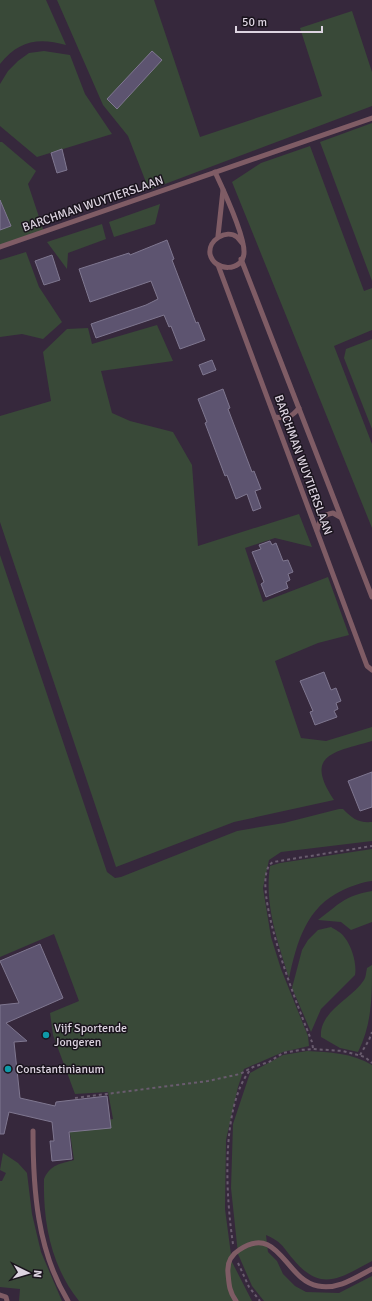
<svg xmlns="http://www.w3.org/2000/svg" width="372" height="1301" viewBox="0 0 372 1301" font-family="Signika,sans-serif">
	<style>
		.green { fill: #394938 }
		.building { fill: #5d5470; stroke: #7f7790 }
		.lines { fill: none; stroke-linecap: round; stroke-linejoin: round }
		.path { stroke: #695c6e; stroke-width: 2; stroke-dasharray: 3 3; stroke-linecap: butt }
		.service { stroke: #7f5c65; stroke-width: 5 }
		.culture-dot { fill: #0f9aa8; stroke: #1a141d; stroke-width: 1.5 }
		.labels { text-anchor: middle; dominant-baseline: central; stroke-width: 3; stroke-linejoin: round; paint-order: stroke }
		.street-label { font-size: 12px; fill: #ddd4e1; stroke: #1a141d }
		.poi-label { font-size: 12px; fill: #ddd4e1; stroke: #1a141d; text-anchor: start }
	</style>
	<rect width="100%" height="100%" fill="#36283c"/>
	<g class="green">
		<path d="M0,0H46L66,45C38,37 18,41 0,64Z"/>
		<path d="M57,0H154L200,137L322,96L300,28L352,11L372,72V106L149,190L128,136L103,105Z"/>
		<path d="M44,51L70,55L85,94L112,134L37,157L0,126V84L8,71L18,61L29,53Z"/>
		<path d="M372,123V281L320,142Z"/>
		<path d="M0,142H2L36,171L28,184L44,232L0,246Z"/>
		<path d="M310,146L364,291L372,288V330L334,346L372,444V528L232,182L261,163Z"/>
		<path d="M160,204L155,224L114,237L109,222Z"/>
		<path d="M102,224L106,239L68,253L67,269L47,242Z"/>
		<path d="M26,252L39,287L62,322L43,339L22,334L0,337V260Z"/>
		<path d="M157,325L173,361L101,371L112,413L130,421L173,432L192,465L198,546L299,514L312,547L275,538L245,548L263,602L328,577L349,635L318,643L275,661L301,738L326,741L372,727V741C335,752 303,754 334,800L234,822L116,867L0,522V416L51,401L43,352L67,329L88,328L92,344Z"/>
		<path d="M372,339V429L344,358L346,349Z"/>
		<path d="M0,555L107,872L115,878L121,877L237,831L284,823L339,809H343C353,819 358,823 372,822V841L281,852L269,860L263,888L271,937L281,969L308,1036L309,1046L283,1052L244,1069L238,1087L226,1140L225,1209L232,1262L252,1301H79C51,1266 43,1223 44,1179C51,1164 60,1164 74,1160L69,1127L113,1119L108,1092L75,1094L53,1035L50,1013L79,1001L54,934L0,957Z"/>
		<path d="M372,849V881C362,882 352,886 343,890C306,907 297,942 289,978C278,943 264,904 270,866L280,863Z"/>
		<path d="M372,891V922L351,930L341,922L318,920C340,904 343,896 372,891Z"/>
		<path d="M331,927C336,930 342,933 345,938C352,947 357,964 355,975L321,1009L311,1032L292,988L302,950L308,940L318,930Z"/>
		<path d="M372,965C372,997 372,1024 358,1052L340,1048L321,1037C319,1011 352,999 364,980C366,977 366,972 367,968Z"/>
		<path d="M307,1051C330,1052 352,1053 372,1065V1261C340,1278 321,1293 293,1259C282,1246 282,1242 266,1235L268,1252L277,1261L283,1274L295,1286L306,1292L339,1293L372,1276V1301H264L252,1286L238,1254L231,1188L233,1124L250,1073L283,1055Z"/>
		<path d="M3,1153L18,1163L27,1173L32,1214L41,1252L62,1301H19L20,1289L0,1287V1181H2L6,1173L0,1170Z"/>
	</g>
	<g class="building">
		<path d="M152,51L162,60L117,109L107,99Z"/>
		<path d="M62,149L67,170L57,173L51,153Z"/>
		<path d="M0,200L11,226L0,230Z"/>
		<path d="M167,240L174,259L172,260L196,323L198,322L205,340L180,349L171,326L169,327L164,315L96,338L91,324L146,305L158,299L151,281L90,302L79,269L129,253L130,255Z"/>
		<path d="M52,255L60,280L44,285L35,261Z"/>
		<path d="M212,360L216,370L203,375L199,365Z"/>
		<path d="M223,389L230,408L228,409L252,472L254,471L261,489L255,491L261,508L253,511L247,494L236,499L227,475L225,476L205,423L207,422L198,399Z"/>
		<path d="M270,541L272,545L276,543L283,561L288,560L293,572L288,574L290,580L286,582L288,588L266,597L261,584L264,582L252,552L261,549L259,545Z"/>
		<path d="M324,672L331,690L336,688L341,701L336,703L338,709L334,711L337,717L315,725L310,712L313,711L300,681Z"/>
		<path d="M372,772V807L360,811L348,781Z"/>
		<path d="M40,944L63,998L6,1023L27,1041L14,1042L20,1098L55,1106L56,1102L107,1096L111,1128L69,1132L72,1159L52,1161L50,1141H54L52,1122L9,1112L4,1134H0V1005L19,1003L0,961Z"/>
	</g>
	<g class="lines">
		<g class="path">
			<path d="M313,1048L312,1042C302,1017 245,878 273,862L372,846"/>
			<path d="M360,1055L369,1040L372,1032"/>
			<path d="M75,1098L208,1081L240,1074L253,1067L269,1062L283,1053L300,1050L313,1049L343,1051L365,1057L372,1063"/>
			<path d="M233,1244C226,1198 220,1106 251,1069"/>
			<path d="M238,1263L249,1287L260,1301"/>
		</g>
		<g class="service">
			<path d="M215,172C223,189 245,237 244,253C243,272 214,272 210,254C208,240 226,229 237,237C239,239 241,242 243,244"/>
			<path d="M218,236L223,190"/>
			<path d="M0,247L372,118"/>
			<path d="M241,259L372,597"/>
			<path d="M218,265L367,666L372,670"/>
			<path d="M275,417C286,419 292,417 299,408"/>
			<path d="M317,530C320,519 322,515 333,513L340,517"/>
			<path d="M33,1131C33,1189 37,1250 68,1301"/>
			<path d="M0,1295L6,1297L7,1301"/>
			<path d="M236,1301C229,1291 229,1284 228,1273C227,1263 231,1255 239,1250C279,1223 285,1280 318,1286C338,1290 355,1278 372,1269"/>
		</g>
	</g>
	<g class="culture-dot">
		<circle cx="46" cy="1035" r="4"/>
		<circle cx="8" cy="1069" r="4"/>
	</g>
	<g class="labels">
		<g class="street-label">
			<text transform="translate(93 204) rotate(-19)">BARCHMAN WUYTIERSLAAN</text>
			<text transform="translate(303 465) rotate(70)">BARCHMAN WUYTIERSLAAN</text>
		</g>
		<g class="poi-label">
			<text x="54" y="1028">Vijf Sportende<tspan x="54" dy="14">Jongeren</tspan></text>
			<text x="16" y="1069">Constantinianum</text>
		</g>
	</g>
	<g transform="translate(28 1273) rotate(95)" stroke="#1a141d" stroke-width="3" paint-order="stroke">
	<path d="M0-3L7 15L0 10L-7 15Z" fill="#ddd4e1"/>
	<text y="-6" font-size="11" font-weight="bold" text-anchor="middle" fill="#ddd4e1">N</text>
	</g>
	<path d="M236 26v6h86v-6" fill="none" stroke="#ddd4e1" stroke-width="2"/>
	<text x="242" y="26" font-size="12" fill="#ddd4e1" stroke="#1a141d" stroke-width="3" paint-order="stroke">50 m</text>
</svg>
